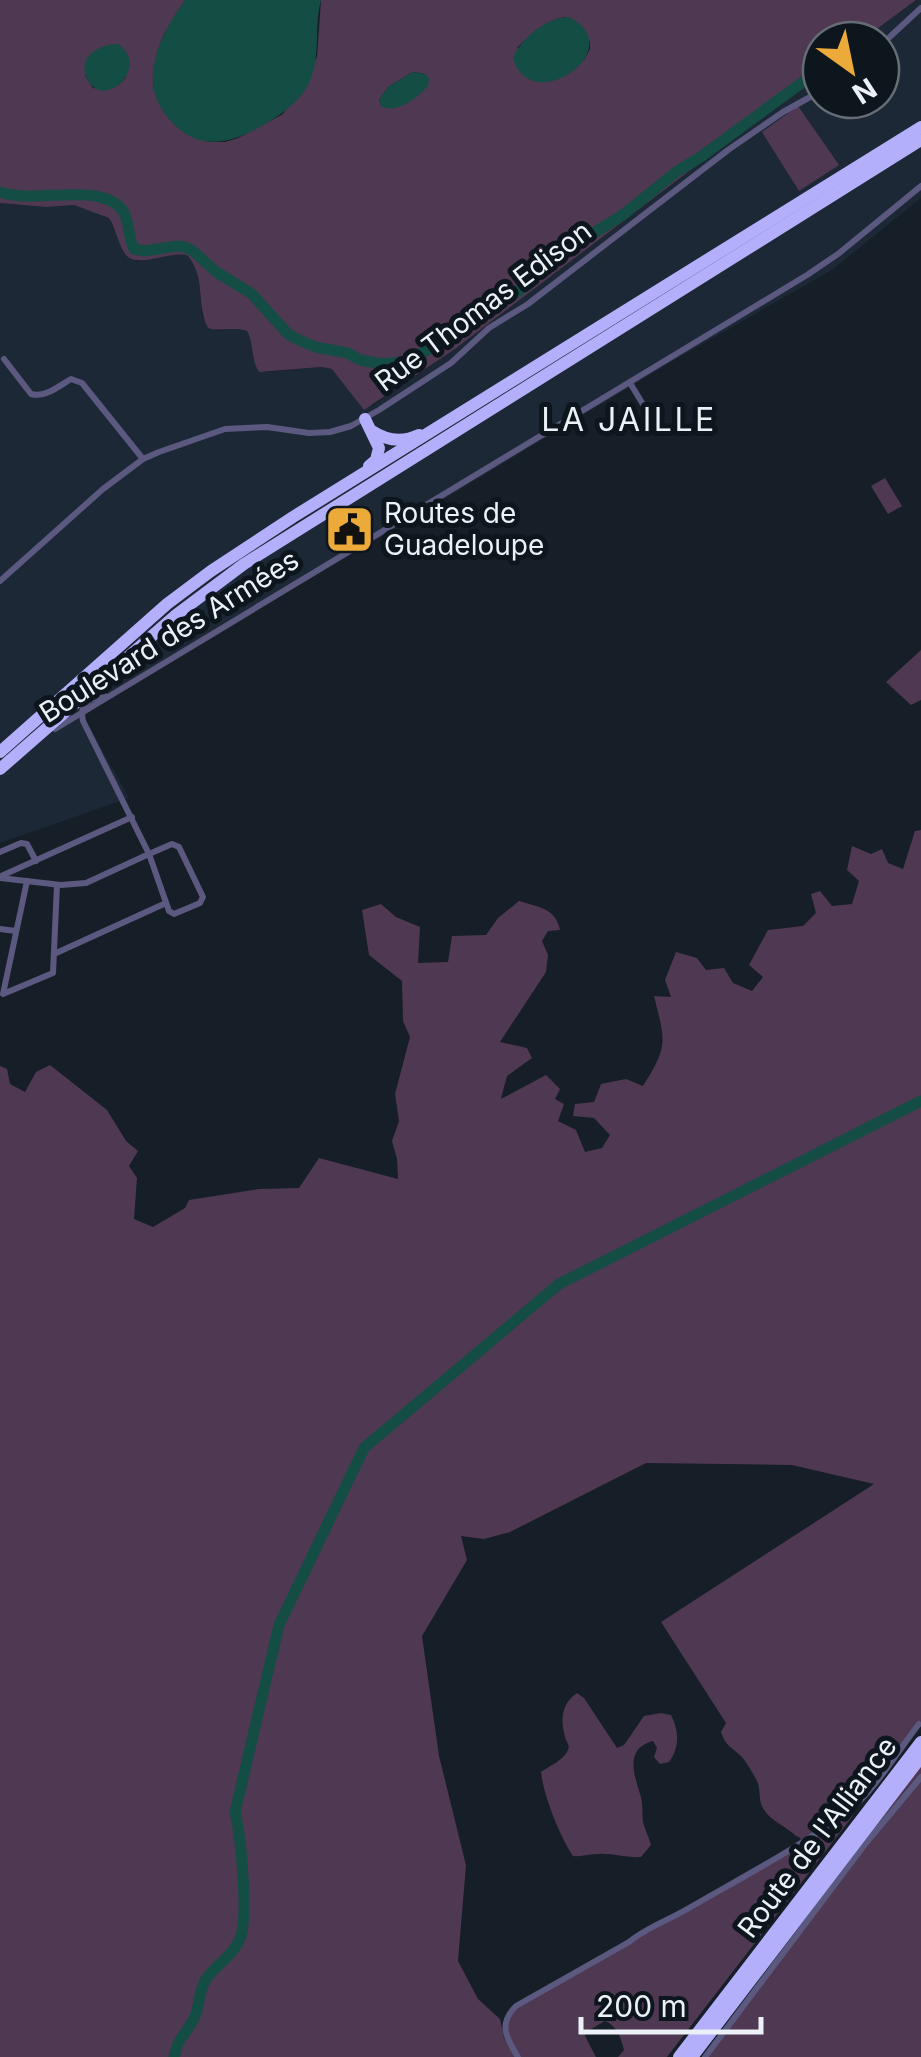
<svg xmlns="http://www.w3.org/2000/svg" width="921" height="2057" viewBox="0 0 921 2057" font-family="Inter,sans-serif">
	<style>
		.built { fill: #1c2836 }
		.green { fill: #4f3852; fill-rule: evenodd }
		.water { fill: #144d44 }
		.lines { fill: none; stroke-linecap: round; stroke-linejoin: round }
		.river { stroke: #144d44; stroke-width: 11 }
		.street { stroke: #5b597f; stroke-width: 6 }
		.highway { stroke: #b4affb; stroke-width: 12 }
		.labels { text-anchor: middle; dominant-baseline: central; stroke-width: 10; stroke-linejoin: round; paint-order: stroke }
		.street-label { font-size: 28px; fill: #ebf1f7; stroke: #0d151d }
		.poi-label { font-size: 28px; fill: #ebf1f7; stroke: #0d151d; text-anchor: start }
		.quarter-label { font-size: 32px; letter-spacing: 2.5px; fill: #ebf1f7; stroke: #0d151d }
	</style>
	<rect width="100%" height="100%" fill="#161e27"/>
	<path class="built" d="M916,0H921V198L832,270L666,365L393,530L82,713L129,798L0,843V203L46,207L74,205L92,210L109,218L123,251L138,262L175,253L187,255L198,270L202,316L217,331L239,328L247,330L252,340L256,366L267,372L321,367L332,369L372,406L455,349L821,71V100H881V40H862Z"/>
	<g class="green">
		<path d="M0,0H185L164,34L157,52L153,87L164,112L208,142H225L238,138L283,114L317,57L321,0H916L862,40H821V71L455,349L364,410L332,369L321,367L259,372C251,360 254,343 247,331C234,326 221,332 208,328C195,302 207,278 187,255C167,251 138,269 126,255C118,245 116,229 109,218L74,205L46,207L0,203ZM568,17L590,42V49L584,60L517,48C531,34 548,18 568,17ZM413,72L425,74L382,107L379,100L388,87ZM85,75L126,77C116,90 108,89 93,88Z"/>
		<path d="M798,106L839,165L799,191L762,132Z"/>
		<path d="M885,478L902,506L888,514L871,486Z"/>
		<path d="M921,650V700L911,705L886,682Z"/>
		<path d="M921,830V1721L857,1804L852,1817L667,2057H618L624,2050C621,2038 617,2026 605,2021L586,2032L585,2036L596,2057H518L505,2026L516,2006L802,1841L799,1837L796,1836C786,1826 772,1822 764,1810C757,1800 762,1789 756,1779C752,1772 747,1763 742,1757C733,1748 725,1746 721,1732L726,1723L661,1622L874,1484L792,1465L646,1463L510,1532L484,1539L461,1536L467,1560L422,1636L439,1756L466,1865L458,1961L478,1999L500,2019L504,2038L516,2057H0V1066L7,1069L10,1084L25,1092L36,1072L50,1065L107,1110L126,1141L138,1151L129,1166L137,1178L134,1219L153,1227L185,1208L189,1200L259,1189L299,1188L319,1158L398,1179L397,1159L392,1141L399,1121L395,1094L410,1037L403,1021L402,981L369,955L362,910L381,904L396,917L420,927L418,963L448,962L452,936L486,935L498,918L519,901C538,907 556,908 560,930L548,931L542,941L548,955L546,972L500,1042L527,1048L532,1058L507,1076L501,1099L546,1075L560,1089L555,1099L564,1104L558,1121L576,1130L585,1152L602,1148L610,1135L594,1118L573,1116L575,1104L594,1102L601,1084L626,1079L643,1086C669,1045 665,1041 654,996L671,997L665,980L676,952L697,958L706,970L724,968L733,983L752,991L763,977L749,965L768,930L803,926L816,913L811,894L820,891L832,906L852,904L859,881L847,870L852,846L871,854L882,849L888,863L903,869L915,831Z"/>
		<path d="M577,1693L584,1698L617,1748L624,1745L644,1716L661,1713L671,1715C679,1731 680,1747 669,1762L660,1764L654,1757L657,1748L653,1741C623,1749 635,1777 641,1797C643,1805 642,1814 643,1822C645,1830 649,1837 651,1845L641,1857C626,1858 612,1853 598,1854C589,1854 582,1857 573,1856C560,1837 543,1794 541,1772C548,1767 563,1760 567,1752C571,1745 567,1744 565,1737C560,1719 562,1703 577,1693Z"/>
		<path d="M921,1763V2057H705L861,1842Z"/>
	</g>
	<g class="water">
		<path d="M185,0H321C313,30 323,62 305,90C295,105 280,115 265,124C231,144 198,153 169,119C161,110 154,96 153,85C151,53 168,24 185,0Z"/>
		<path d="M568,17C633,47 531,120 513,58C521,38 546,18 568,17Z"/>
		<path d="M118,44C152,67 102,113 87,78C77,56 100,44 118,44Z"/>
		<path d="M413,72L425,74L429,78L428,86C417,98 398,113 382,107L379,100L388,87Z"/>
	</g>
	<g class="lines">
		<g class="river">
			<path d="M0,192C34,205 101,180 123,211C130,222 128,238 134,249L145,251L177,246L185,247L193,251L215,271L252,294L288,334L297,339L315,347L348,353L360,360L383,364L402,362L449,340L488,311L529,284L548,262L624,214L676,172L702,156L815,73"/>
			<path d="M174,2057C176,2052 176,2047 179,2042C184,2033 191,2026 195,2016C200,2003 199,1990 206,1979C217,1964 235,1954 241,1936C248,1913 241,1837 235,1812L279,1625L364,1448L559,1284L921,1101"/>
		</g>
		<g class="street">
			<path d="M881,45L921,8"/>
			<path d="M4,359L31,394C45,398 59,386 71,379L82,383L143,459"/>
			<path d="M630,383L644,406"/>
			<path d="M0,581L103,489L143,459L159,452L225,429L267,427L309,433L330,432L351,426L379,410L451,363L489,328L528,304L728,150L783,112L821,91"/>
			<path d="M55,729L807,275L838,254L921,186"/>
			<path d="M172,844L179,847L203,897L200,903L174,914L169,911L149,854Z"/>
			<path d="M0,852L21,843L27,844L36,861"/>
			<path d="M1,876L132,817"/>
			<path d="M0,878L61,885L86,883L149,854L83,721C79,703 89,700 104,695"/>
			<path d="M27,881L3,994L53,973L57,885"/>
			<path d="M0,929L16,931"/>
			<path d="M54,954L166,903"/>
			<path d="M518,2057C506,2038 498,2024 516,2006L629,1942C647,1927 669,1920 689,1908C741,1878 798,1848 846,1813C874,1792 897,1752 919,1724"/>
			<path d="M705,2057L866,1843L921,1777"/>
		</g>
		<g class="highway">
			<path d="M365,419L379,448L376,460L369,466"/>
			<path d="M372,431C387,441 402,443 419,435"/>
			<path d="M0,752L167,604L211,571L293,517L921,127"/>
			<path d="M0,769L176,615L244,564L921,140"/>
			<path d="M679,2057L921,1742"/>
			<path d="M692,2057L921,1757"/>
		</g>
	</g>
	<defs>
		<symbol id="civic-square" viewBox="-11 -11 22 22"><rect x="-9" y="-9" width="18" height="18" rx="4" fill="#ebaa39" stroke="#0d151d"/><path d="M-.6-6.5H3V-4.5H.6V-3L4-1V1h2V6H-6V1h2V-1L-.6-3ZM-1.2 2.5V6h2.4V2.5Z" fill="#111"/></symbol>
	</defs>
	<g fill-rule="evenodd">
		<use href="#civic-square" x="322" y="502" width="55" height="55"/>
	</g>
	<g class="labels">
		<g class="street-label">
			<text transform="translate(483 306) rotate(-37)">Rue Thomas Edison</text>
			<text transform="translate(169 636) rotate(-32)">Boulevard des Armées</text>
			<text transform="translate(817 1837) rotate(-53)">Route de l'Alliance</text>
		</g>
		<g class="poi-label">
			<text x="384" y="513">Routes de<tspan x="384" dy="32">Guadeloupe</tspan></text>
		</g>
		<g class="quarter-label">
			<text x="629" y="419">LA JAILLE</text>
		</g>
	</g>
	<g transform="translate(851 70) rotate(147)"><circle r="48" fill="#0d151d" stroke="#666d74" stroke-width="2.5"/>
	<path d="M0-8L18 38L0 25L-18 38Z" fill="#ebaa39"/>
	<text y="-15" font-size="28" font-weight="bold" text-anchor="middle" fill="#ebf1f7">N</text>
	</g>
	<path d="M581 2017v15h180v-15" fill="none" stroke="#ebf1f7" stroke-width="5"/>
	<text x="596" y="2017" font-size="30" fill="#ebf1f7" stroke="#0d151d" stroke-width="8" paint-order="stroke">200 m</text>
</svg>
